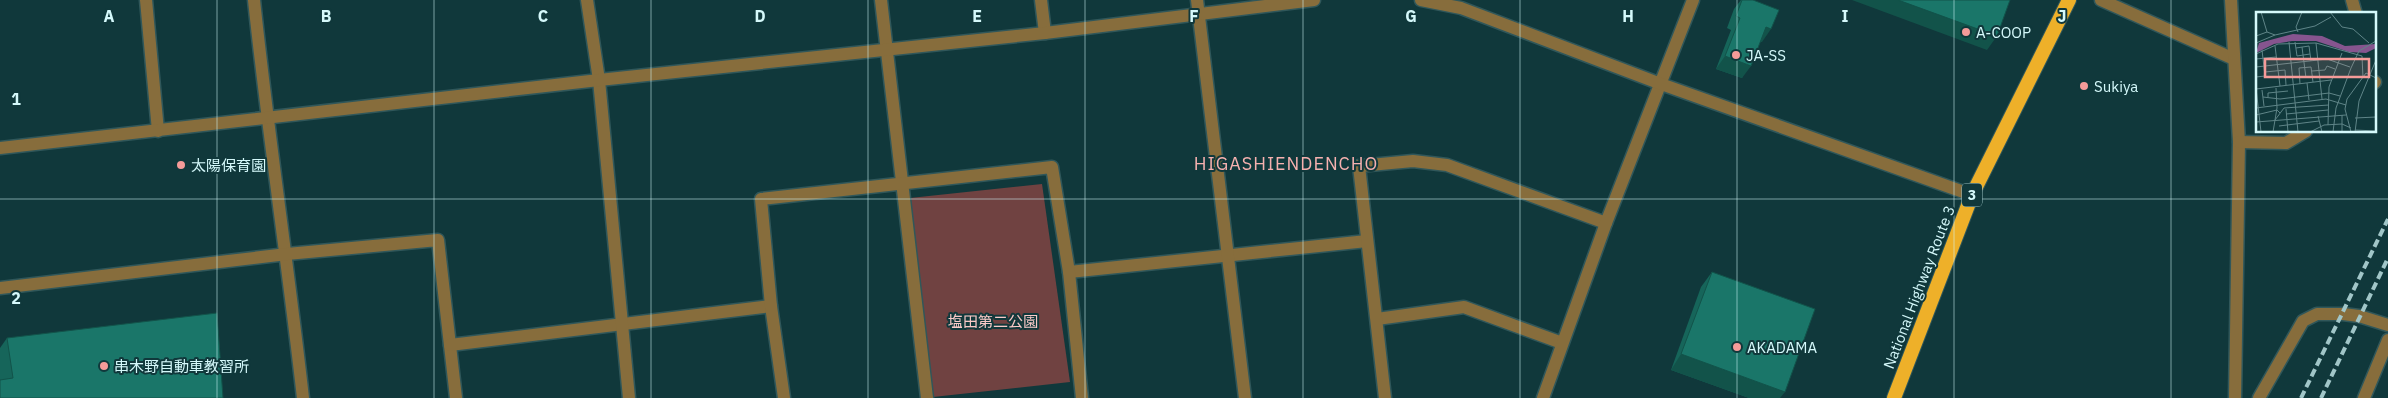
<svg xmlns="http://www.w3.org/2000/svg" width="2388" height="398" viewBox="0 0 2388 398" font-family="'IBM Plex Sans','Noto Sans JP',sans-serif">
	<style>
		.green { fill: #704241 }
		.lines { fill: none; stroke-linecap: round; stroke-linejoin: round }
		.minor-casing { stroke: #30575a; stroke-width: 15 }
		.tertiary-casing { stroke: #30575a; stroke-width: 15 }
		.trunk-casing { stroke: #30575a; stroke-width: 16 }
		.minor { stroke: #876d3c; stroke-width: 12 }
		.tertiary { stroke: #876d3c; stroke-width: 12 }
		.trunk { stroke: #eeb029; stroke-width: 14 }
		.rail { stroke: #a1c6c8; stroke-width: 4; stroke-dasharray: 8 4; stroke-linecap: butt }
		.wall { fill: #16655a }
		.shaded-wall { fill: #12534a }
		.building { fill: #1a7669; stroke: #12534a }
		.grid { fill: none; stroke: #d5f9fb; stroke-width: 1; stroke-opacity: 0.55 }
		.poi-dot { fill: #f59b99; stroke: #10383b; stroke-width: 2 }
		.labels { text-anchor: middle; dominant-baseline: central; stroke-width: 4; stroke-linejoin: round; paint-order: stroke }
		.shield { fill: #10383b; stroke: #9abfc1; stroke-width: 1 }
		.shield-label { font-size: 14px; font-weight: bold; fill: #d5f9fb }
		.poi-label { font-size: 15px; fill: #d5f9fb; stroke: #10383b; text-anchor: start }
		.street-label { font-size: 15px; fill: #d5f9fb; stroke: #10383b }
		.park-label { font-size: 15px; fill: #f9c9c7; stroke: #10383b }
		.quarter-label { font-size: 18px; letter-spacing: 1px; fill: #f6b1af; stroke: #10383b }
		.inset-road { fill: none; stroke: #5f8588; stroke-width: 1 }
		.view { fill: #f59b99; fill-opacity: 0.15; stroke: #f59b99; stroke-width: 2.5 }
		.inset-edge { fill: none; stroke: #d5f9fb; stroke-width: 2.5 }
		.grid-label { font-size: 16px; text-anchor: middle; font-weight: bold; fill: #d5f9fb; stroke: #10383b; stroke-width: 4; stroke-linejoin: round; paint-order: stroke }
	</style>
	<rect width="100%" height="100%" fill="#10383b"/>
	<path class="green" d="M1042,184L1070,382L933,397L910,198Z"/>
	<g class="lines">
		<defs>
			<g id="minor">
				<path d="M146,0L158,131"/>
				<path d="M254,0C268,133 288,265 303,398"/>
				<path d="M881,0L927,398"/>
				<path d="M1041,0L1045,33"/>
				<path d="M2101,0L2234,59"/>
				<path d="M2231,0L2239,142L2235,398"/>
				<path d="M2352,0L2356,14"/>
				<path d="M2374,83L2375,82"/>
				<path d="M2239,142L2286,143L2306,131"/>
				<path d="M1069,272L1367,241"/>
				<path d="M0,288L287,254L438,240L456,398"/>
				<path d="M1377,319L1464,307L1562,343"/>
				<path d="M450,345L771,306"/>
				<path d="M784,398L771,306L761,199L1052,167L1069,272L1082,398"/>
				<path d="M1385,398L1359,166L1413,161L1447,165L1606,223"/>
				<path d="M1543,398L1606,223L1693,0"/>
				<path d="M2259,398L2303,321L2317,314H2343L2359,316L2388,325"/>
				<path d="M2364,398L2388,340"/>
			</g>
			<g id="tertiary">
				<path d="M587,0L599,80L629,398"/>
				<path d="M1197,0L1245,398"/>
				<path d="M1421,0L1461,8L1661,84L1972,195"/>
				<path d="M0,148L599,80L1045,33L1314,0"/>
			</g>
			<path id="trunk" d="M1894,398L1972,195L2069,0"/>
		</defs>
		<use href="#minor" class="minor-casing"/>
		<use href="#tertiary" class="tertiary-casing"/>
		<use href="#trunk" class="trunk-casing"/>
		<use href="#minor" class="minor"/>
		<use href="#tertiary" class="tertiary"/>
		<use href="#trunk" class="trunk"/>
		<g class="rail">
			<path d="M2301,398L2388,219"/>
			<path d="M2321,398L2388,258"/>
		</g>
	</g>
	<g class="wall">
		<path d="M1741,0H1753L1762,42L1760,41L1742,78L1716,69L1731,30L1727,28L1734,9Z"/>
		<path d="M1712,272L1780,398H1749L1671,370L1701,287Z"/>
		<path d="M7,338L223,398H0V348Z"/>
	</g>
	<g class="shaded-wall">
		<path d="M1852,0H1898L1997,36L1987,50Z"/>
		<path d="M1766,27L1771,29L1762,42L1757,40Z"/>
		<path d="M1725,56L1751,66L1742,78L1716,69Z"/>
		<path d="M1681,354L1785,392L1780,398H1749L1671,370Z"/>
	</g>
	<g class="building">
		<path d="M1742,0H1753L1779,10L1771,29L1766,27L1751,66L1725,56L1740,18L1736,16Z"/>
		<path d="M1898,0H2010L1997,36Z"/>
		<path d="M1712,272L1815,309L1785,392L1681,354Z"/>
		<path d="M217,313L223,398H0V380L13,378L7,338Z"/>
	</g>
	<path class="grid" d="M217,0V398M434,0V398M651,0V398M868,0V398M1085,0V398M1303,0V398M1520,0V398M1737,0V398M1954,0V398M2171,0V398M0,199H2388"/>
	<g class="poi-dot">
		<circle cx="1966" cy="32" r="5"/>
		<circle cx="1736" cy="55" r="5"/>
		<circle cx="2084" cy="86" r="5"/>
		<circle cx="181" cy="165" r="5"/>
		<circle cx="1737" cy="347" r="5"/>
		<circle cx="104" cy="366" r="5"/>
	</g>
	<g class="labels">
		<rect class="shield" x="1962" y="183.5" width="20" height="23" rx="4"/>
		<g class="shield-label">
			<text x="1972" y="195">3</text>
		</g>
		<g class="poi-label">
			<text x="1976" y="32">A-COOP</text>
			<text x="1746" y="55">JA-SS</text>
			<text x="2094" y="86">Sukiya</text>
			<text x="191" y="165">太陽保育園</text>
			<text x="1747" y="347">AKADAMA</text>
			<text x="114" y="366">串木野自動車教習所</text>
		</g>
		<g class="street-label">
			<text transform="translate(1919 287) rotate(-69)">National Highway Route 3</text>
		</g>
		<g class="park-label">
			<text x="993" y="321">塩田第二公園</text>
		</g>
		<g class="quarter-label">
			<text x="1286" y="163">HIGASHIENDENCHO</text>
		</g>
	</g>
	<g transform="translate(2256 12)">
		<rect width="120" height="120" fill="#10383b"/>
		<path d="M37,22L66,24L89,34L120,32V36L110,41L93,40L60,29H36L18,32L0,41L3,31Z" fill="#86558f"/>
		<path class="inset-road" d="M5,0L11,20M74,0L86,15L97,17L113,31M42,20L40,15L46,0M0,24L11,20L19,23M33,30L42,120M39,30L41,44L54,42M0,31L19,23L59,14L75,5M60,31L66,87M19,34L24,74M46,35L50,66M40,36L53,34L55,49M0,42L22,32L60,31L106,44L107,66M0,47L20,45M0,55L71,47L94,55M56,59L69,58L71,54L79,57M9,60L29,58L30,73M0,65L9,64L6,38M51,71L53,88M44,72L43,56L55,55L57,70M0,76L5,120M0,77L75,68M6,78L8,94M7,85L24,87L73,81L84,84M12,85V81L32,79M0,96L70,87L90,93M28,96L73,93M30,97L32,120M30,102L72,98M0,103L21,98L24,101M62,104L66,120M99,106L120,105M19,108L28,96M0,110L90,103M72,113L73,75L86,41M23,114L63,109M99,118L120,119M86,119V103M17,120L21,96L20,76M54,120L68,113L86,112L95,116M65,120H95M77,120L80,96L95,56L103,39L120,29M95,120L89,97L91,87L110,61L120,66M99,120L103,89L120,48"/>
		<path class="view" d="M9,47H113V65H9Z"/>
		<rect width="120" height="120" class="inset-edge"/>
	</g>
	<g class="grid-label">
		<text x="109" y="22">A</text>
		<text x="326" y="22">B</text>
		<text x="543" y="22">C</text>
		<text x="760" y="22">D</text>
		<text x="977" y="22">E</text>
		<text x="1194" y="22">F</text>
		<text x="1411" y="22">G</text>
		<text x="1628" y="22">H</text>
		<text x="1845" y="22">I</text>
		<text x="2062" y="22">J</text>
		<text x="16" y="105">1</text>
		<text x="16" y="304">2</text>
	</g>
</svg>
